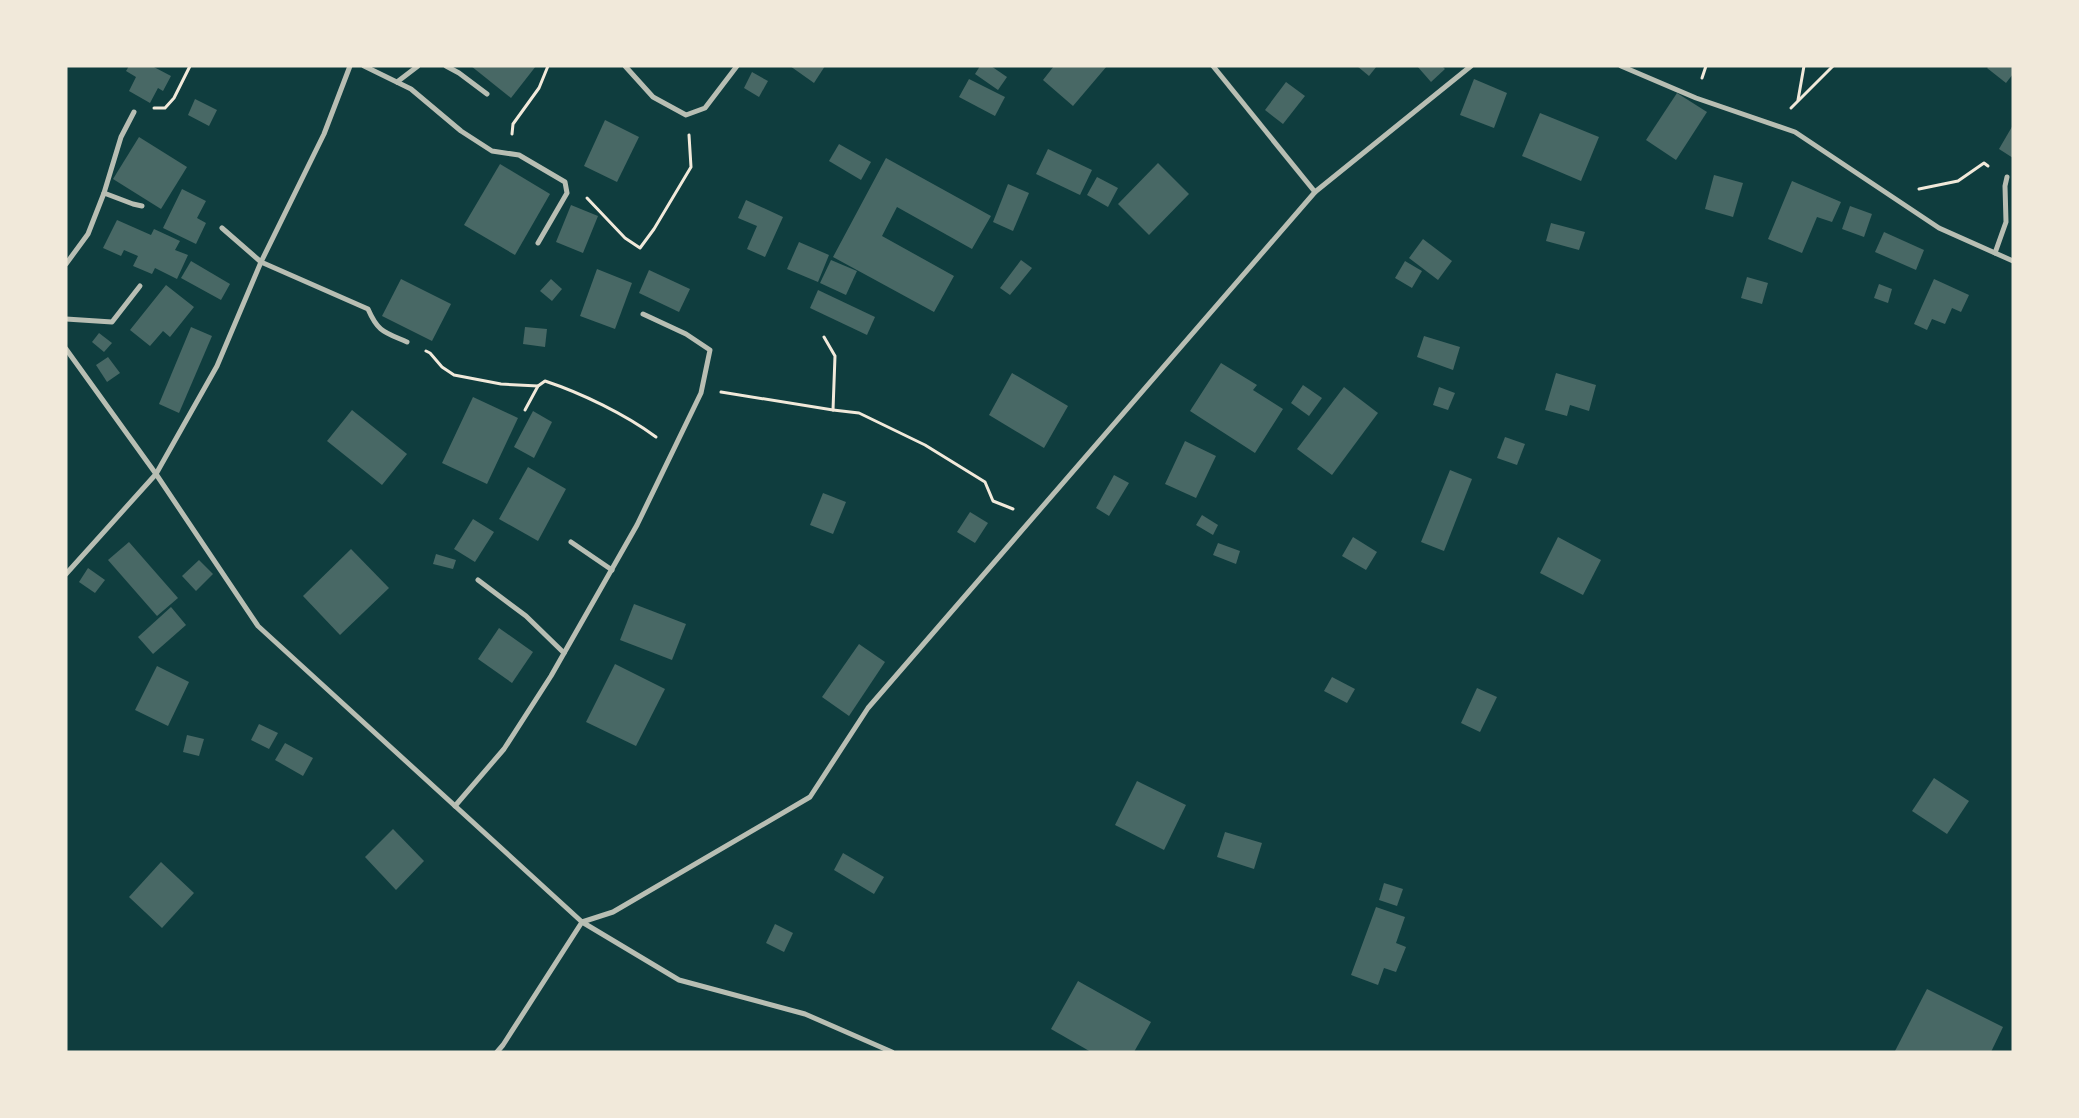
<svg xmlns="http://www.w3.org/2000/svg" width="2079" height="1118" viewBox="0 0 2079 1118" font-family="Jost,sans-serif">
	<style>
		.building { fill: #486865 }
		.lines { fill: none; stroke-linecap: round; stroke-linejoin: round }
		.path { stroke: #f1e9da; stroke-width: 3 }
		.minor { stroke: #b8beb3; stroke-width: 5 }
	</style>
	<rect width="100%" height="100%" fill="#0f3d3e"/>
	<g class="building">
		<path d="M129,66H152L171,76L163,91L158,88L150,103L129,91L136,77L126,71Z"/>
		<path d="M471,66H536L511,98Z"/>
		<path d="M790,66H825L814,83Z"/>
		<path d="M980,66H991L1007,77L998,90L975,74Z"/>
		<path d="M1054,66H1107L1073,106L1043,80Z"/>
		<path d="M1357,66H1377L1369,76Z"/>
		<path d="M1417,66H1442L1445,69L1431,82Z"/>
		<path d="M1989,66H2013V74L2006,83L1987,68Z"/>
		<path d="M752,72L768,81L759,97L744,88Z"/>
		<path d="M969,79L1005,97L995,116L959,97Z"/>
		<path d="M1474,79L1507,93L1494,128L1460,115Z"/>
		<path d="M1286,82L1305,96L1283,124L1265,110Z"/>
		<path d="M1677,93L1707,112L1676,160L1646,140Z"/>
		<path d="M195,99L217,110L209,126L188,115Z"/>
		<path d="M1540,113L1599,137L1581,181L1522,156Z"/>
		<path d="M605,120L639,137L617,182L584,166Z"/>
		<path d="M2013,125V158L1999,149Z"/>
		<path d="M139,137L187,167L161,209L113,179Z"/>
		<path d="M839,144L871,162L861,180L829,161Z"/>
		<path d="M1048,149L1092,170L1080,195L1036,174Z"/>
		<path d="M886,158L991,216L972,249L897,207L882,236L954,276L934,312L833,257Z"/>
		<path d="M1158,163L1189,194L1149,235L1118,204Z"/>
		<path d="M500,164L550,194L515,255L464,225Z"/>
		<path d="M1714,175L1743,183L1733,217L1705,209Z"/>
		<path d="M1097,177L1118,188L1108,207L1087,195Z"/>
		<path d="M1792,181L1841,202L1832,222L1817,217L1802,253L1768,239Z"/>
		<path d="M1008,184L1029,193L1013,231L993,222Z"/>
		<path d="M182,189L206,201L197,218L206,223L196,244L163,228Z"/>
		<path d="M746,200L783,217L765,257L747,249L757,226L738,218Z"/>
		<path d="M571,205L598,216L583,253L556,242Z"/>
		<path d="M1850,206L1872,214L1864,237L1842,229Z"/>
		<path d="M117,220L151,235L154,229L180,241L175,250L188,255L177,279L155,268L152,274L133,266L138,256L124,250L121,256L103,248Z"/>
		<path d="M1551,223L1585,232L1579,250L1546,241Z"/>
		<path d="M1884,232L1924,250L1916,270L1875,252Z"/>
		<path d="M1423,239L1452,261L1438,280L1409,258Z"/>
		<path d="M799,242L829,255L818,282L787,269Z"/>
		<path d="M831,260L857,271L846,295L820,283Z"/>
		<path d="M1021,260L1032,268L1010,295L1000,288Z"/>
		<path d="M191,261L230,284L221,300L181,278Z"/>
		<path d="M1405,261L1422,271L1412,288L1395,278Z"/>
		<path d="M597,269L632,283L615,329L580,316Z"/>
		<path d="M649,270L690,289L679,312L639,293Z"/>
		<path d="M1747,277L1768,283L1762,304L1741,298Z"/>
		<path d="M401,279L451,304L432,341L382,316Z"/>
		<path d="M551,279L562,289L552,301L540,291Z"/>
		<path d="M1934,279L1969,295L1961,312L1952,308L1945,324L1932,319L1927,330L1914,324Z"/>
		<path d="M1879,284L1892,289L1888,303L1874,298Z"/>
		<path d="M166,285L194,307L170,337L163,331L150,346L130,330Z"/>
		<path d="M818,290L875,317L867,335L810,308Z"/>
		<path d="M191,327L212,336L179,413L159,404Z"/>
		<path d="M525,327L547,329L545,347L523,344Z"/>
		<path d="M99,333L112,343L104,352L92,342Z"/>
		<path d="M1424,336L1460,347L1453,370L1417,357Z"/>
		<path d="M108,357L120,373L107,382L96,365Z"/>
		<path d="M1221,363L1257,385L1253,390L1283,409L1255,453L1190,411Z"/>
		<path d="M1012,373L1068,406L1044,448L989,415Z"/>
		<path d="M1556,373L1596,385L1589,411L1570,405L1567,416L1545,410Z"/>
		<path d="M1303,385L1322,398L1309,416L1291,403Z"/>
		<path d="M1344,387L1378,413L1332,475L1297,449Z"/>
		<path d="M1439,387L1455,393L1448,410L1433,405Z"/>
		<path d="M473,397L518,418L487,484L442,463Z"/>
		<path d="M352,410L407,454L382,485L327,441Z"/>
		<path d="M533,411L552,422L534,458L514,447Z"/>
		<path d="M1505,437L1525,444L1517,465L1497,458Z"/>
		<path d="M1185,441L1216,456L1196,498L1165,484Z"/>
		<path d="M528,467L566,489L538,541L499,519Z"/>
		<path d="M1450,470L1472,479L1444,551L1421,542Z"/>
		<path d="M1114,475L1129,483L1109,516L1096,508Z"/>
		<path d="M823,493L846,502L833,534L810,525Z"/>
		<path d="M970,512L988,523L975,543L957,532Z"/>
		<path d="M1202,515L1218,525L1213,535L1196,525Z"/>
		<path d="M473,519L494,532L475,562L454,549Z"/>
		<path d="M1353,537L1377,552L1366,570L1342,556Z"/>
		<path d="M1558,537L1601,560L1583,595L1540,573Z"/>
		<path d="M129,542L178,598L157,616L108,560Z"/>
		<path d="M1218,543L1240,551L1236,564L1213,555Z"/>
		<path d="M351,549L389,588L340,635L303,596Z"/>
		<path d="M436,554L456,560L453,569L433,564Z"/>
		<path d="M199,560L213,574L196,591L182,576Z"/>
		<path d="M88,568L105,580L95,593L79,582Z"/>
		<path d="M634,604L686,624L672,660L620,640Z"/>
		<path d="M171,607L186,625L153,654L138,637Z"/>
		<path d="M499,628L533,652L512,683L478,659Z"/>
		<path d="M859,644L885,662L849,716L822,697Z"/>
		<path d="M615,664L665,689L636,746L586,722Z"/>
		<path d="M157,666L189,682L168,726L135,710Z"/>
		<path d="M1332,677L1355,689L1347,703L1324,691Z"/>
		<path d="M1477,688L1497,697L1480,732L1461,723Z"/>
		<path d="M259,724L278,733L269,749L251,740Z"/>
		<path d="M187,735L204,739L199,756L183,752Z"/>
		<path d="M285,743L313,758L303,776L275,760Z"/>
		<path d="M1934,778L1969,801L1947,834L1912,811Z"/>
		<path d="M1137,781L1186,805L1164,850L1115,825Z"/>
		<path d="M393,829L424,861L396,890L365,857Z"/>
		<path d="M1225,832L1262,843L1254,869L1217,857Z"/>
		<path d="M843,853L884,877L874,894L834,870Z"/>
		<path d="M161,862L194,893L162,928L129,897Z"/>
		<path d="M1384,883L1403,889L1397,906L1379,900Z"/>
		<path d="M1376,907L1405,917L1396,943L1406,947L1396,972L1384,968L1378,985L1351,975Z"/>
		<path d="M775,924L793,933L784,952L766,943Z"/>
		<path d="M1078,981L1151,1022L1134,1052H1091L1051,1029Z"/>
		<path d="M1927,989L2003,1027L1991,1052L1895,1051Z"/>
	</g>
	<g class="lines">
		<g class="path">
			<path d="M1702,78L1706,66"/>
			<path d="M1798,100L1804,66"/>
			<path d="M154,108H165L174,98L190,66"/>
			<path d="M1791,108L1833,66"/>
			<path d="M512,134L513,124L539,88L548,66"/>
			<path d="M1919,189L1958,181L1984,163L1988,166"/>
			<path d="M587,198L625,238L640,248L654,229L691,167L689,135"/>
			<path d="M426,351L430,353L442,367L454,375L501,384L538,386"/>
			<path d="M721,392L833,410L835,356L824,337"/>
			<path d="M525,410L538,386L545,381C581,393 625,414 656,437"/>
			<path d="M833,410L859,413L925,445L985,482L993,501L1013,509"/>
		</g>
		<g class="minor">
			<path d="M364,66L411,89L461,131L492,151L519,155L565,182L567,193L538,243"/>
			<path d="M446,66L459,73L487,94"/>
			<path d="M625,66L653,97L686,115L705,108L737,66"/>
			<path d="M1213,66L1315,192"/>
			<path d="M1621,66L1696,98L1795,132L1939,228L2013,261"/>
			<path d="M397,82L418,66"/>
			<path d="M104,193L121,137L134,112"/>
			<path d="M222,228L261,262L368,309C378,332 384,332 407,342"/>
			<path d="M1995,253L2006,222L2005,186L2007,177"/>
			<path d="M66,264L88,234L104,193L133,204L142,206"/>
			<path d="M66,319L112,322L140,286"/>
			<path d="M66,349L156,474L258,626L582,922L679,980L805,1014L892,1052"/>
			<path d="M571,542L612,570"/>
			<path d="M66,574L156,474L217,366L261,262L324,134L350,66"/>
			<path d="M478,580L526,616L564,653"/>
			<path d="M455,806L504,749L551,676L637,525L701,393L710,350L686,334L643,314"/>
			<path d="M497,1052L503,1045L582,922L613,912L810,797L868,708L1315,192L1471,66"/>
		</g>
	</g>
	<rect width="2079" height="1118" fill="none" stroke="#f1e9da" stroke-width="135"/>
</svg>
